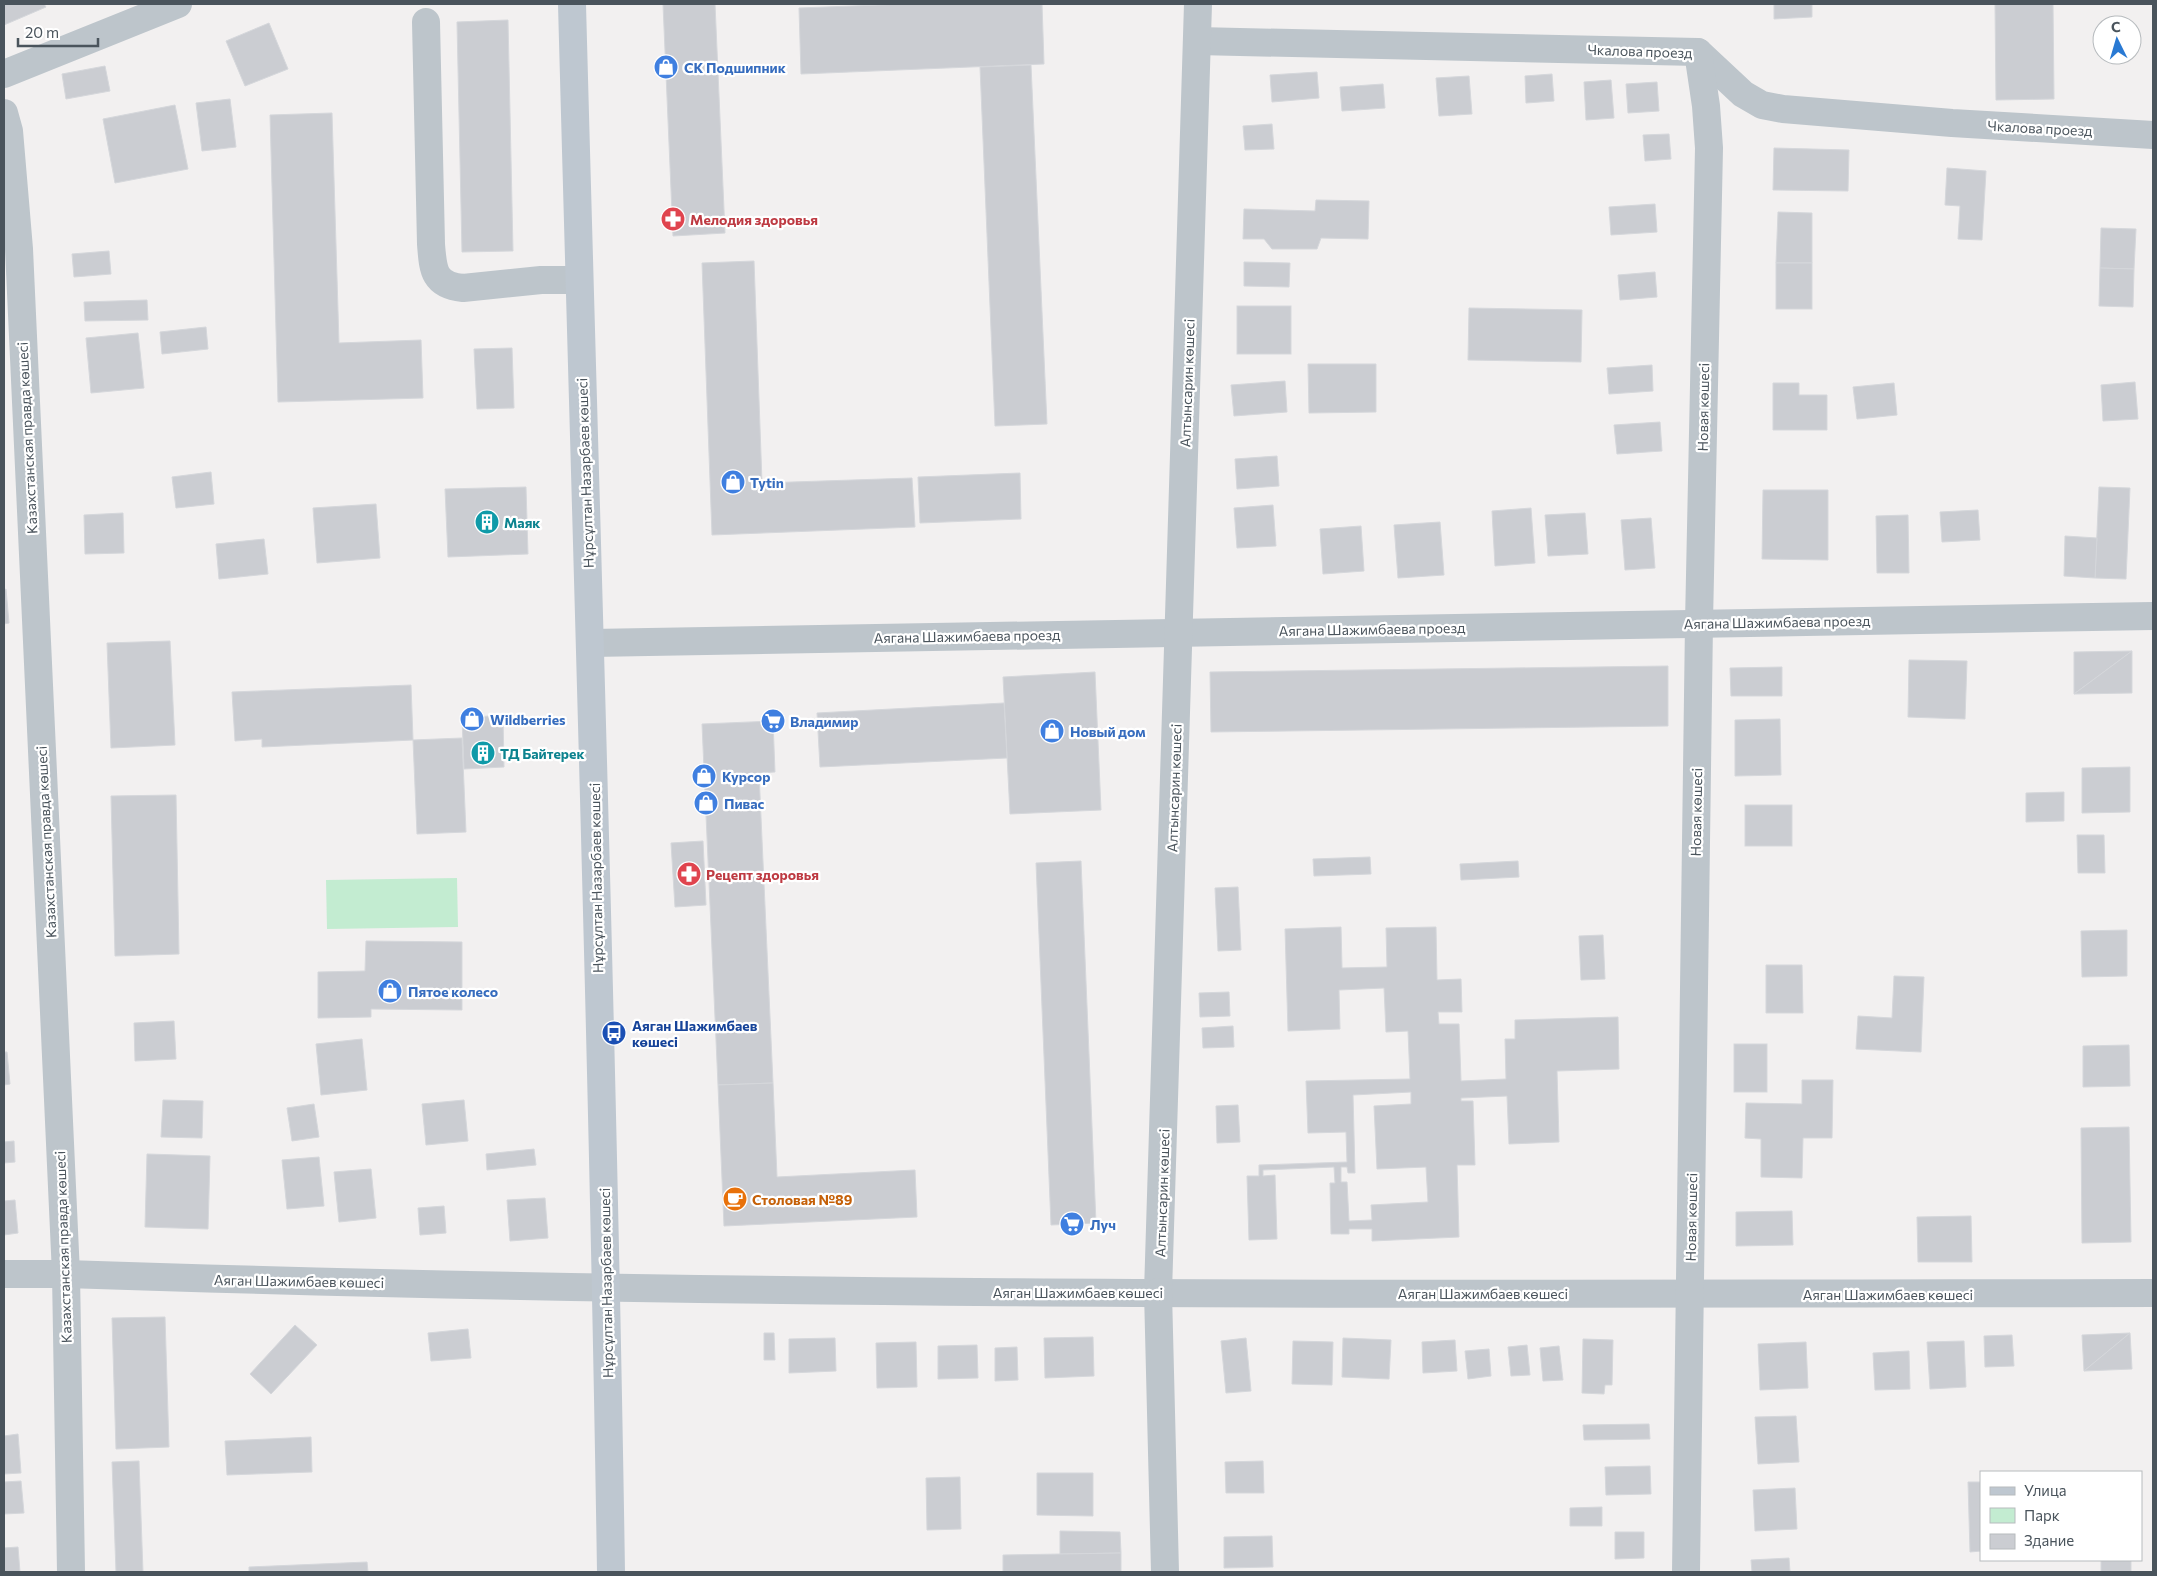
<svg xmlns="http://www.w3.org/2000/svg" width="2157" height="1576" viewBox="0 0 2157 1576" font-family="Commissioner,sans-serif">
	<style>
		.green { fill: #c3ecd1 }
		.building { fill: #cbcdd2; stroke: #d5d7db; fill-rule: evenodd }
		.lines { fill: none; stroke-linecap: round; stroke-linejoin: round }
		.minor { stroke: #bdc5cb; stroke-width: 28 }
		.tertiary { stroke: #bdc5cb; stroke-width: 28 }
		.secondary { stroke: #bec7d0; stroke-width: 28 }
		.labels { text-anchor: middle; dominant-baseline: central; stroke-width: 4.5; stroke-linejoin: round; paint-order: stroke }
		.street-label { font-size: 14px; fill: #4a545c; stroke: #fff }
		.shop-label { font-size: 14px; font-weight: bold; fill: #366cbe; stroke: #fff; text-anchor: start }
		.health-label { font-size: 14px; font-weight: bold; fill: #be3a42; stroke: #fff; text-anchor: start }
		.culture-label { font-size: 14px; font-weight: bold; fill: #0d838f; stroke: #fff; text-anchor: start }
		.transit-label { font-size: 14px; font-weight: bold; fill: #164399; stroke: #fff; text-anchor: start }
		.food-label { font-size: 14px; font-weight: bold; fill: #c56008; stroke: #fff; text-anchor: start }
	</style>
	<rect width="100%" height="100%" fill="#f2f0f0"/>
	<path class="green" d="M457,878L458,927L327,929L326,880Z"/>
	<g class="building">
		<path d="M4,4H44L46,7L4,25Z"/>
		<path d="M663,4H715L725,233L673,236Z"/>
		<path d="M905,4H1042L1044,64L801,74L799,8Z"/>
		<path d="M1774,4H1812V17L1774,19Z"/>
		<path d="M1995,4H2053L2054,99L1996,100Z"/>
		<path d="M508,20L513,251L462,252L457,22Z"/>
		<path d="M269,23L288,69L245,86L226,41Z"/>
		<path d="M1031,65L1047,424L995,426L980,67Z"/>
		<path d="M105,66L110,91L66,99L62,74Z"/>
		<path d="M1317,72L1319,98L1272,102L1270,75Z"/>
		<path d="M1552,74L1554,101L1526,103L1525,76Z"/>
		<path d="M1469,76L1472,114L1439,116L1436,78Z"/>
		<path d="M1611,80L1614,118L1586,120L1584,82Z"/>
		<path d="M1657,82L1659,111L1628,113L1626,84Z"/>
		<path d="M1383,84L1385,108L1342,111L1340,87Z"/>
		<path d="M230,99L236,147L202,151L196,103Z"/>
		<path d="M175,105L188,169L115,183L103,119Z"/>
		<path d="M332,113L339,343L421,340L423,398L278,402L270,115Z"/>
		<path d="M1272,124L1274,149L1245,150L1243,126Z"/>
		<path d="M1669,134L1671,159L1645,161L1643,135Z"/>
		<path d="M1774,148L1849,150L1848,191L1773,190Z"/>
		<path d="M1947,168L1986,171L1982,240L1958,239L1960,206L1945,205Z"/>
		<path d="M1316,200L1369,201L1368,239L1321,238L1317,249H1272L1264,239H1243L1244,209L1315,211Z"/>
		<path d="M1655,204L1657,232L1611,235L1609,207Z"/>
		<path d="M1778,212L1812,213V263H1776Z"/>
		<path d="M2101,228L2136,229L2134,269L2100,268Z"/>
		<path d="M109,251L111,274L74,277L72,254Z"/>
		<path d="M754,261L762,483L912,478L915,527L712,535L702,263Z"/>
		<path d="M1244,262L1290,263L1289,287L1244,286Z"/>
		<rect x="1776" y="263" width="36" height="46"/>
		<path d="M2100,268L2134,269L2133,307L2099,306Z"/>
		<path d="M1655,272L1657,297L1620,300L1618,275Z"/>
		<path d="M147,300L148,320L85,321L84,302Z"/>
		<rect x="1237" y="306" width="54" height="48"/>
		<path d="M1469,308L1582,310L1581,362L1468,360Z"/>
		<path d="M206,327L208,349L162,354L160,332Z"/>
		<path d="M138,333L144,388L91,393L86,338Z"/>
		<path d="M512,348L514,408L477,409L474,349Z"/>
		<path d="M1308,364H1376V412L1309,413Z"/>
		<path d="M1652,365L1653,391L1609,394L1607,368Z"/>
		<path d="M1285,381L1287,412L1234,416L1231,385Z"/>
		<path d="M2135,382L2138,419L2103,421L2101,385Z"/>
		<path d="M1773,383H1799V395H1827V430H1773Z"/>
		<path d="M1894,383L1897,415L1857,419L1853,387Z"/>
		<path d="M1660,422L1662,451L1617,454L1614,425Z"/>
		<path d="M1277,456L1279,486L1237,489L1235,459Z"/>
		<path d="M211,472L214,504L176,508L172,477Z"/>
		<path d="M1020,473L1021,519L920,523L918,477Z"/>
		<path d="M526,487L528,554L448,557L445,489Z"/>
		<path d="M2099,487L2130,488L2126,579L2095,578Z"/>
		<path d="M1763,490H1828V560L1762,559Z"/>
		<path d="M376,504L380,558L317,563L313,508Z"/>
		<path d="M1273,505L1276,546L1237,548L1234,508Z"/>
		<path d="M1531,508L1535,563L1495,566L1492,511Z"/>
		<path d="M1978,510L1980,540L1942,542L1940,512Z"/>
		<path d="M123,513L124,553L85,554L84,515Z"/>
		<path d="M1585,513L1588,554L1548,556L1545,515Z"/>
		<path d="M1908,515L1909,573H1877L1876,516Z"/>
		<path d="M1651,518L1655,568L1625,570L1621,520Z"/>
		<path d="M1440,522L1444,575L1398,578L1394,525Z"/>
		<path d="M1361,526L1364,571L1323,574L1320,529Z"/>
		<path d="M2065,536L2097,538L2095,578L2064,576Z"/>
		<path d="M264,539L268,574L219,579L216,544Z"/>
		<path d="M6,589L9,623L4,624V590Z"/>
		<path d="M170,641L175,745L111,748L107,643Z"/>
		<path d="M2132,651L2074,694V652Z"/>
		<path d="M2132,651V693L2074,694Z"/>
		<path d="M1909,660L1967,661L1965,719L1908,717Z"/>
		<path d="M1668,666V726L1211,732L1210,672Z"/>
		<path d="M1782,667V696H1731L1730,668Z"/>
		<path d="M1095,672L1101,810L1010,814L1003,677Z"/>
		<path d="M411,685L413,740L262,747V739L235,741L232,692Z"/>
		<path d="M1004,703L1007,758L820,767L817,713Z"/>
		<path d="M503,715L504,767L464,769L462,718Z"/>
		<path d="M1780,719L1781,775L1735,776V720Z"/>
		<path d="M773,721L775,772L759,773L773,1083L718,1085L702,724Z"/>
		<path d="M462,738L466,832L417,834L413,740Z"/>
		<path d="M2130,767V812L2082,813V768Z"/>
		<path d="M2064,792V821L2026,822V793Z"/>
		<path d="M176,795L179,954L115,956L111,796Z"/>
		<rect x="1745" y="805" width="47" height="41"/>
		<path d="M2077,835H2104L2105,873H2078Z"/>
		<path d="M703,841L706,905L675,907L671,843Z"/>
		<path d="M1370,857L1371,874L1314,876L1313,859Z"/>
		<path d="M1081,861L1096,1223L1051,1225L1036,863Z"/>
		<path d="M1518,861L1519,877L1461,880L1460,864Z"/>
		<path d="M1238,887L1241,950L1218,951L1215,888Z"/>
		<path d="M1341,927L1342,968L1387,967L1386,928L1436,927L1437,980L1461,979L1462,1012H1438L1439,1024H1459L1461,1081L1506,1079L1505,1039H1515V1020L1618,1017L1619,1069L1557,1071L1559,1142L1509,1144L1507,1096L1461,1098V1101H1473L1475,1165H1457L1459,1237L1372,1241V1229H1349V1234H1331L1330,1183H1335L1334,1167L1263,1170V1176L1275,1175L1277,1239L1249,1240L1247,1176H1259V1165L1347,1162L1346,1132L1308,1133L1306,1081L1410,1079L1408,1031L1386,1032L1384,988L1339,990L1340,1029L1288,1031L1285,929ZM1411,1092V1104L1374,1106L1377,1169L1426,1167L1428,1202L1371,1205L1372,1220L1349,1221L1347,1182H1341V1167H1347L1348,1173H1355L1353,1095Z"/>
		<path d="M2127,930V976L2082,977L2081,931Z"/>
		<path d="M1603,935L1605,979L1581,980L1579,936Z"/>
		<path d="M366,941L462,942V1010L371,1009V1017L318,1018V972L365,971Z"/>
		<path d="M1766,965H1802L1803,1013H1766Z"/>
		<path d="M1894,976L1924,977L1921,1052L1856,1049L1858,1016L1892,1018Z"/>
		<path d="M1229,992L1230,1016L1200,1017L1199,993Z"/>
		<path d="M174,1021L176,1059L135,1061L134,1023Z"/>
		<path d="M1233,1026L1234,1047L1203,1048L1202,1028Z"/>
		<path d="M362,1039L367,1090L321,1095L316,1044Z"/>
		<rect x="1734" y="1044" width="33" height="48"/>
		<path d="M2129,1045L2130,1086L2083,1087V1046Z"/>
		<path d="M4,1052H7L10,1084L4,1085Z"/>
		<path d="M1802,1080H1833L1832,1138H1803L1802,1178L1761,1177V1139L1745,1138L1746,1103L1802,1104Z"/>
		<path d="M773,1083L777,1177L915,1170L917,1217L724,1226L718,1085Z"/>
		<path d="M163,1100L203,1101L202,1138L161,1137Z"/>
		<path d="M464,1100L468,1141L426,1145L422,1104Z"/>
		<path d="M314,1104L319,1137L292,1141L287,1108Z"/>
		<path d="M1238,1105L1240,1142L1217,1143L1216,1106Z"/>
		<path d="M2129,1127L2131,1242L2082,1243L2081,1128Z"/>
		<path d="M14,1141L15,1162L4,1163V1142Z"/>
		<path d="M534,1149L536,1165L487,1170L486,1154Z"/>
		<path d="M147,1154L210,1156L208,1229L145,1227Z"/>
		<path d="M319,1157L324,1206L287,1209L282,1160Z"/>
		<path d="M371,1169L376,1218L339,1222L334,1172Z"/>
		<path d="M545,1198L548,1238L510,1241L507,1200Z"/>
		<path d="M15,1200L18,1233L4,1235V1201Z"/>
		<path d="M444,1206L446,1233L420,1235L418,1208Z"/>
		<path d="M1792,1211L1793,1245L1736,1246V1212Z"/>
		<path d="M1971,1216L1972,1262H1918L1917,1217Z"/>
		<path d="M165,1317L169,1447L116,1449L112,1318Z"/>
		<path d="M295,1325L317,1345L271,1394L250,1374Z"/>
		<path d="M468,1329L471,1358L431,1361L428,1333Z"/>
		<path d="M764,1333H774L775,1360H764Z"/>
		<path d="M2130,1333L2084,1371L2082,1335Z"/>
		<path d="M2130,1333L2132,1369L2084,1371Z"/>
		<path d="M2012,1335L2014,1366L1985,1367L1984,1336Z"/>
		<path d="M1093,1337L1094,1376L1045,1378L1044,1338Z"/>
		<path d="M835,1338L836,1371L789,1373V1339Z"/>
		<path d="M1246,1338L1251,1391L1226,1393L1221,1341Z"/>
		<path d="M1343,1338L1391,1340L1389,1379L1342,1377Z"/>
		<path d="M1583,1339L1613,1340L1612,1385H1605L1604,1394L1582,1393Z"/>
		<path d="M1455,1340L1457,1371L1423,1373L1422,1342Z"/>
		<path d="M1293,1341L1333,1342L1332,1385L1292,1384Z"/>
		<path d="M1964,1341L1966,1387L1930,1389L1927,1342Z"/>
		<path d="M916,1342L917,1387L877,1388L876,1343Z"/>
		<path d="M1806,1342L1808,1388L1760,1390L1758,1344Z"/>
		<path d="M977,1345L978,1378L938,1379V1346Z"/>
		<path d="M1527,1345L1530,1375L1511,1376L1508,1347Z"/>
		<path d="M1559,1346L1563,1380L1543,1381L1540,1348Z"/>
		<path d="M1017,1347L1018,1380L995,1381V1348Z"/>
		<path d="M1489,1349L1491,1376L1468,1379L1465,1351Z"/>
		<path d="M1909,1351L1910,1389L1875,1390L1873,1353Z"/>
		<path d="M1796,1416L1799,1462L1758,1464L1755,1417Z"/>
		<path d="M1649,1424L1650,1439L1584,1440L1583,1425Z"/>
		<path d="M18,1434L21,1473L4,1474V1436Z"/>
		<path d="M311,1437L312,1472L227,1475L225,1441Z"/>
		<path d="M139,1461L143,1572H116L112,1462Z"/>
		<path d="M1263,1461L1264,1493H1226L1225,1462Z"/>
		<path d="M1650,1466L1651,1494L1606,1495L1605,1467Z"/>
		<path d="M1037,1473H1093V1516L1037,1515Z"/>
		<path d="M960,1477L961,1529L927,1530L926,1478Z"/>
		<path d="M21,1481L24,1513L4,1514V1482Z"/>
		<path d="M1968,1482H1981V1551L1970,1552Z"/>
		<path d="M1795,1488L1797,1529L1755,1531L1753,1490Z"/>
		<path d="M1602,1507V1526H1570V1508Z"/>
		<path d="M1060,1531L1120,1532L1121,1553L1060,1554Z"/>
		<path d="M1615,1532H1644V1558L1615,1559Z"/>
		<path d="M1272,1536L1273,1567L1224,1568V1537Z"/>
		<path d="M18,1547L20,1572H4V1548Z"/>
		<path d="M1121,1553V1572H1003V1555Z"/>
		<path d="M1789,1558L1790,1572H1752L1751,1560Z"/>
		<rect x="2101" y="1560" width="30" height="12"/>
		<path d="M367,1562L368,1572H249V1567Z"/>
	</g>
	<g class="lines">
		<g class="minor">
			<path d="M426,22L431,244C433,269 433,285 463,288L541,280H579"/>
			<path d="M1197,41L1698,52L1743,94L1762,105L1783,109L1952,123L2153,135"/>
			<path d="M4,74L178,4"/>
			<path d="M4,113L9,131L19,249L66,1274L71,1572"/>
			<path d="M591,643L2153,616"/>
			<path d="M4,1274H66C761,1298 1457,1294 2153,1293"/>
			<path d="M1158,1292L1198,4"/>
			<path d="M1686,1572L1699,623L1709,148L1706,106L1698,52"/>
		</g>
		<path class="tertiary" d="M1158,1292L1165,1572"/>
		<path class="secondary" d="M572,4C586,527 603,1049 611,1572"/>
	</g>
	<defs>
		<symbol id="shop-disc" viewBox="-11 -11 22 22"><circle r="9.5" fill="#3f7fe0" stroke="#fff"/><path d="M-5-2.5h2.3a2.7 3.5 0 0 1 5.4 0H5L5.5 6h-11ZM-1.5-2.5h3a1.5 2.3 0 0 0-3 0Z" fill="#fff"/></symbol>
		<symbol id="pharmacy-disc" viewBox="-11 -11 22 22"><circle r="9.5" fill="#e0444e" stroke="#fff"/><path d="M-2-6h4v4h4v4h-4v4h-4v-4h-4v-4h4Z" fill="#fff"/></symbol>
		<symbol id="building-disc" viewBox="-11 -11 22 22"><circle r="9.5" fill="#0f9aa8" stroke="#fff"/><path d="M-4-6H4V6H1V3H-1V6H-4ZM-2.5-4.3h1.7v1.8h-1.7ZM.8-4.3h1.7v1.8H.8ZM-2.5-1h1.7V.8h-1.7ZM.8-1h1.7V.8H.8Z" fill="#fff"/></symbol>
		<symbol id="supermarket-disc" viewBox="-11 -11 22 22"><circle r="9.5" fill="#3f7fe0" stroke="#fff"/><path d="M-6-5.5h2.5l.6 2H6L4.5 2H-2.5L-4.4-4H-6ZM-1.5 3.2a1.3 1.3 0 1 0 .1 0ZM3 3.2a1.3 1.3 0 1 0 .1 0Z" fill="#fff"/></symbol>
		<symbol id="bus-disc" viewBox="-11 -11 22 22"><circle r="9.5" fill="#1a4fb4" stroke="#fff"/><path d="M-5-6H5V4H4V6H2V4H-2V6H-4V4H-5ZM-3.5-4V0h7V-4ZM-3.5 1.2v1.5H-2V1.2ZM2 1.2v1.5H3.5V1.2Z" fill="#fff"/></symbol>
		<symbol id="cafe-disc" viewBox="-11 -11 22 22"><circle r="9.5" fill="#e8710a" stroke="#fff"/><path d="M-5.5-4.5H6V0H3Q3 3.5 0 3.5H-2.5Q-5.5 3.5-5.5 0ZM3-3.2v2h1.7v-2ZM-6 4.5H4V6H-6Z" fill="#fff"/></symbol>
	</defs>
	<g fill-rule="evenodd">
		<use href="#shop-disc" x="652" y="53" width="28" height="28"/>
		<use href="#pharmacy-disc" x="659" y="205" width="28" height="28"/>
		<use href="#shop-disc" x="719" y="468" width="28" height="28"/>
		<use href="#building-disc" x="473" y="508" width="28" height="28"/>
		<use href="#shop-disc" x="458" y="705" width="28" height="28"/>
		<use href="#supermarket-disc" x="759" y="707" width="28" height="28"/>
		<use href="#shop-disc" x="1038" y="717" width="28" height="28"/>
		<use href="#building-disc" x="469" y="739" width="28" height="28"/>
		<use href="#shop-disc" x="690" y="762" width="28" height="28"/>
		<use href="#shop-disc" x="692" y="789" width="28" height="28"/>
		<use href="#pharmacy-disc" x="675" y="860" width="28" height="28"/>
		<use href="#shop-disc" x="376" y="977" width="28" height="28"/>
		<use href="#bus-disc" x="600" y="1019" width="28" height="28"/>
		<use href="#cafe-disc" x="721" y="1185" width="28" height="28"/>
		<use href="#supermarket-disc" x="1058" y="1210" width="28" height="28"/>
	</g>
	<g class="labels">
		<g class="street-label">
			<text transform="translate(1640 51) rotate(2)">Чкалова проезд</text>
			<text transform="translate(2040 128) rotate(3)">Чкалова проезд</text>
			<text transform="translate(1187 383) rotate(-88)">Алтынсарин көшесі</text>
			<text transform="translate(1703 407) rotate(-89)">Новая көшесі</text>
			<text transform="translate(27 438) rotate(-93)">Казахстанская правда көшесі</text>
			<text transform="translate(585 473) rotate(-92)">Нұрсұлтан Назарбаев көшесі</text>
			<text transform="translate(1777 622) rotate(-1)">Аягана Шажимбаева проезд</text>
			<text transform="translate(1372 629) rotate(-1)">Аягана Шажимбаева проезд</text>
			<text transform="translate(967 636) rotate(-1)">Аягана Шажимбаева проезд</text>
			<text transform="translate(1174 788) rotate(-88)">Алтынсарин көшесі</text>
			<text transform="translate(1696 812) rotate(-89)">Новая көшесі</text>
			<text transform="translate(46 842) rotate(-93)">Казахстанская правда көшесі</text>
			<text transform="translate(596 878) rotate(-91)">Нұрсұлтан Назарбаев көшесі</text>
			<text transform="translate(1162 1193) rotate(-88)">Алтынсарин көшесі</text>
			<text transform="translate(1691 1217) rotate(-89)">Новая көшесі</text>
			<text transform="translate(63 1247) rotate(-92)">Казахстанская правда көшесі</text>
			<text transform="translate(299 1281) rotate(1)">Аяган Шажимбаев көшесі</text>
			<text transform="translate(606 1283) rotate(-91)">Нұрсұлтан Назарбаев көшесі</text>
			<text x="1078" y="1292">Аяган Шажимбаев көшесі</text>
			<text x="1483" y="1293">Аяган Шажимбаев көшесі</text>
			<text x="1888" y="1294">Аяган Шажимбаев көшесі</text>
		</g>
		<g class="shop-label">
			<text x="684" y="67">СК Подшипник</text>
			<text x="750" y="482">Tytin</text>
			<text x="490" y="719">Wildberries</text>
			<text x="790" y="721">Владимир</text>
			<text x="1070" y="731">Новый дом</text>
			<text x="722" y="776">Курсор</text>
			<text x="724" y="803">Пивас</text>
			<text x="408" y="991">Пятое колесо</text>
			<text x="1090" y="1224">Луч</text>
		</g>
		<g class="health-label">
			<text x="690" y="219">Мелодия здоровья</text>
			<text x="706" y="874">Рецепт здоровья</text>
		</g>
		<g class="culture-label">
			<text x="504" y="522">Маяк</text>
			<text x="500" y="753">ТД Байтерек</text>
		</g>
		<g class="transit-label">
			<text x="632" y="1025">Аяган Шажимбаев<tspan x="632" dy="16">көшесі</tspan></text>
		</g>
		<g class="food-label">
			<text x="752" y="1199">Столовая №89</text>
		</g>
	</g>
	<rect width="2157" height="1576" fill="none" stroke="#4a545c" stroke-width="10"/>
	<rect x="1980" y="1471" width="162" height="90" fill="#ffffff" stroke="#b7bbbe"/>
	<rect x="1990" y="1487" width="25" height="8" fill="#bec7d0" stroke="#b7bbbe"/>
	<text x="2024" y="1496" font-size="15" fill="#4a545c">Улица</text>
	<rect x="1990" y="1508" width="25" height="15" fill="#c3ecd1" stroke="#b7bbbe"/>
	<text x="2024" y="1521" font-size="15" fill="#4a545c">Парк</text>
	<rect x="1990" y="1534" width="25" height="15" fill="#cbcdd2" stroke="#b7bbbe"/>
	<text x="2024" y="1546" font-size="15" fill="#4a545c">Здание</text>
	<g transform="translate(2117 40) rotate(355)"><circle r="24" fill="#ffffff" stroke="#b7bbbe"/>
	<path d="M0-4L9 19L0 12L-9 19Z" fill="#2979d3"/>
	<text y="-8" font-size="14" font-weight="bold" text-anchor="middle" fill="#4a545c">С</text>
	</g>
	<path d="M18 38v8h80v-8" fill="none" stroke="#4a545c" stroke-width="2.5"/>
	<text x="25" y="38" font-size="15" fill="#4a545c" stroke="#ffffff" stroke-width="4" paint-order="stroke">20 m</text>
</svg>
